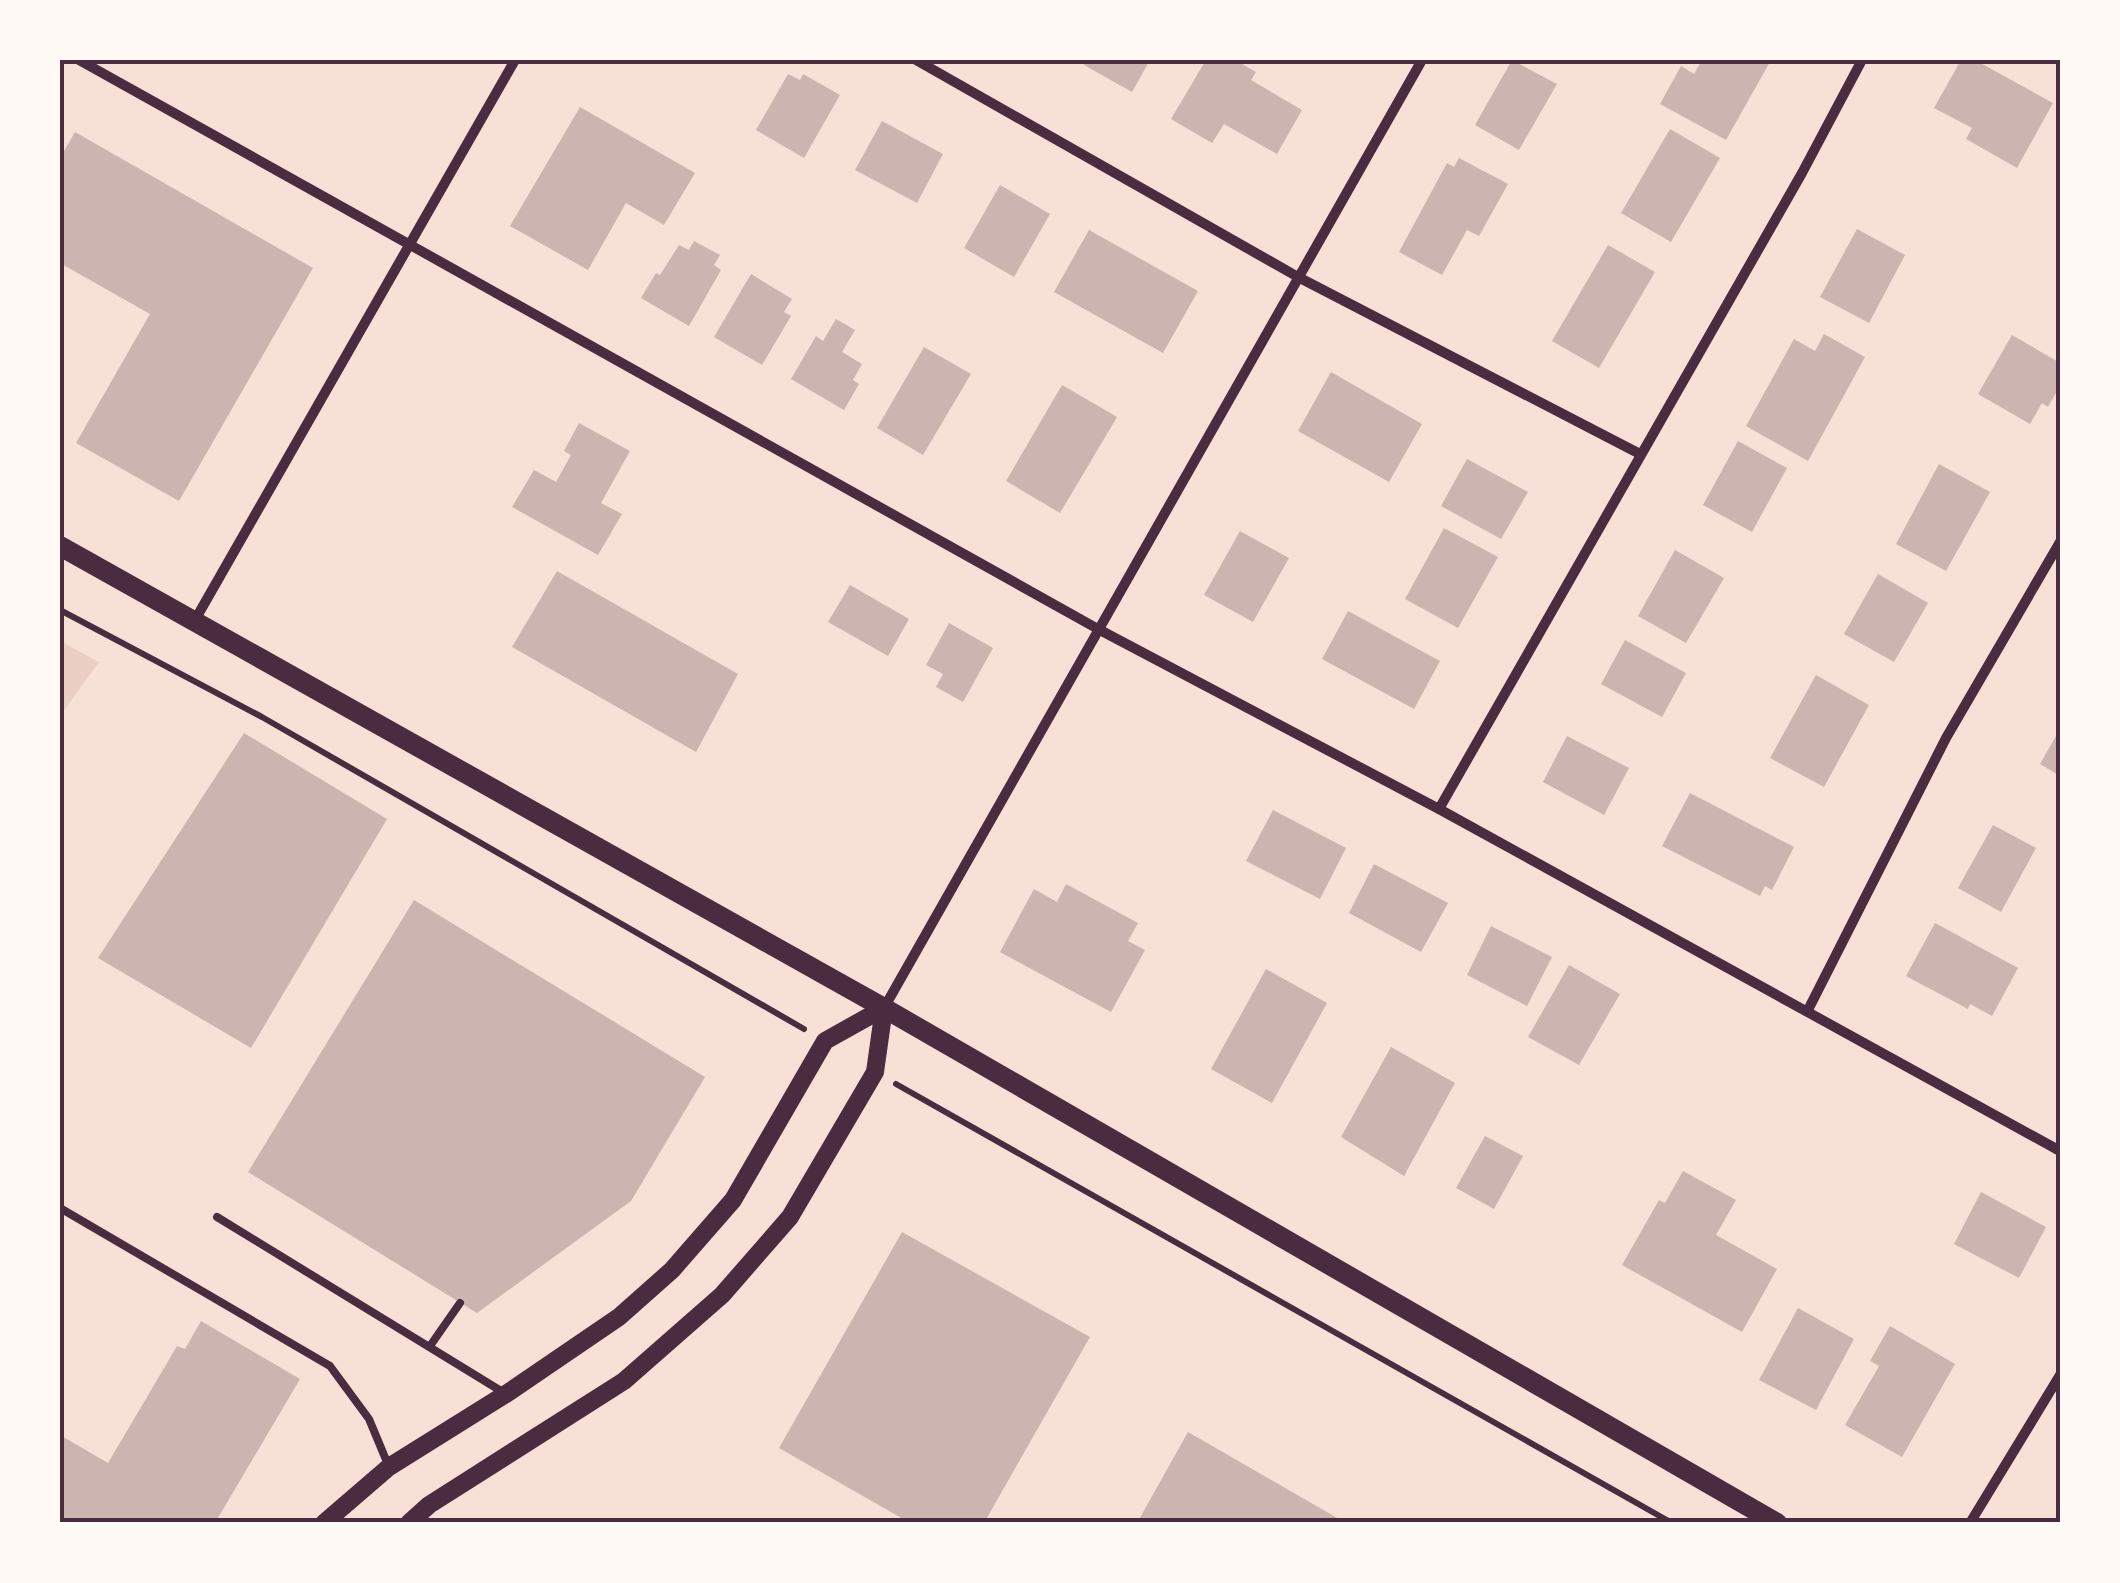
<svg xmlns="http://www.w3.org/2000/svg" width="2120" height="1583" viewBox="0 0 2120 1583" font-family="Roboto,sans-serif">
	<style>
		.green { fill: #ebcfc5 }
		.building { fill: #ccb4b1 }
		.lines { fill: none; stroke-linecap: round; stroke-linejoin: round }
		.path { stroke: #4a2c40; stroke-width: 6 }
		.service { stroke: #4a2c40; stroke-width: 8 }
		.minor { stroke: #4a2c40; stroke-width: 10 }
		.tertiary { stroke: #4a2c40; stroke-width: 18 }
		.secondary { stroke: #4a2c40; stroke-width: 20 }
		.neatline { fill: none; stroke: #4a2c40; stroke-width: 4 }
	</style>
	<rect width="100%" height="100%" fill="#f7e1d7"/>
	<path class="green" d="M60,641L99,662L60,716Z"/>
	<g class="building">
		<path d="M1087,60H1150L1132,92L1084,65Z"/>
		<path d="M1206,60H1235L1256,72L1251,80L1302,110L1277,154L1224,124L1212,143L1171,119Z"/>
		<path d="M1512,60L1557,84L1519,150L1475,125Z"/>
		<path d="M1702,60H1771L1726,140L1660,104L1681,66L1694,74Z"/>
		<path d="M1961,60H1975L2053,103L2017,168L1966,139L1972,128L1934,108Z"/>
		<path d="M788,74L800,80L803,74L840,95L804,158L756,130Z"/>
		<path d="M580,107L695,173L664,225L626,203L588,270L510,226Z"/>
		<path d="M882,121L943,154L917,203L855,170Z"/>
		<path d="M1670,129L1720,158L1671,242L1621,213Z"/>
		<path d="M75,132L313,268L179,501L76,443L150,314L60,263V158Z"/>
		<path d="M1459,158L1508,184L1479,236L1467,230L1442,275L1399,252L1447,163L1454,167Z"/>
		<path d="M1000,185L1050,214L1014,277L964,248Z"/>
		<path d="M1857,229L1905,255L1869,323L1820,297Z"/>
		<path d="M1089,230L1198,291L1163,353L1054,292Z"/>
		<path d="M694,241L720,255L714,265L721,270L689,326L641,298L656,273L660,275L679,245L689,250Z"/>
		<path d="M1608,245L1655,272L1599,368L1552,341Z"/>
		<path d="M751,274L792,299L784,312L791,316L762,365L714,337Z"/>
		<path d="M836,319L855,330L842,352L862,364L853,380L859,384L844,410L791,379L816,336L823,341Z"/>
		<path d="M1824,334L1865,357L1808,461L1746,426L1794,339L1815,351Z"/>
		<path d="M2012,335L2060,363V386L2048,407L2042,403L2030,424L1978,394Z"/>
		<path d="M924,347L971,374L923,455L877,428Z"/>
		<path d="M1331,372L1422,424L1389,482L1298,431Z"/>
		<path d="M1062,385L1117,417L1060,513L1006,481Z"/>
		<path d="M579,423L630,451L601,503L622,514L598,555L512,507L534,470L556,482L571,455L564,451Z"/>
		<path d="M1738,441L1787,468L1752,532L1703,505Z"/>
		<path d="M1467,459L1528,492L1501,539L1441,506Z"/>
		<path d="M1939,464L1990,492L1946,571L1896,544Z"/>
		<path d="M1444,528L1498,557L1458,628L1405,599Z"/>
		<path d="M1240,531L1289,558L1253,622L1204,595Z"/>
		<path d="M1675,550L1724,578L1686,643L1638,616Z"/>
		<path d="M557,571L738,674L696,752L512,647Z"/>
		<path d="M1878,574L1928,603L1894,662L1844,634Z"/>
		<path d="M850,585L909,619L888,656L828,622Z"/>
		<path d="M1348,611L1440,661L1414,709L1322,659Z"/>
		<path d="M949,623L993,648L963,702L936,687L943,674L926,665Z"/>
		<path d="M1625,640L1686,673L1662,717L1601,684Z"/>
		<path d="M1816,675L1869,705L1824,787L1770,758Z"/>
		<path d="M2060,729V776L2040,764Z"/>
		<path d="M244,733L387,819L251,1048L98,958Z"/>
		<path d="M1567,736L1629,768L1604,815L1543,782Z"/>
		<path d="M1690,793L1794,847L1772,890L1765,886L1760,896L1662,846Z"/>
		<path d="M1273,810L1346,848L1320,899L1246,861Z"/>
		<path d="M1993,825L2036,848L2001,912L1958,888Z"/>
		<path d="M1374,864L1448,903L1421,952L1349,913Z"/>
		<path d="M1066,884L1138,923L1128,941L1145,950L1111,1012L1000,952L1034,889L1057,902Z"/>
		<path d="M414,900L705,1077L631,1201L477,1313L248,1172Z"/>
		<path d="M1935,923L2018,968L1992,1016L1970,1004L1968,1009L1906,976Z"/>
		<path d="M1491,926L1552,957L1527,1006L1467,975Z"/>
		<path d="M1569,965L1620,994L1579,1065L1528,1037Z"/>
		<path d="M1266,969L1327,1003L1272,1103L1211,1069Z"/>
		<path d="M1391,1047L1455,1083L1404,1176L1341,1137Z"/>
		<path d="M1485,1136L1523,1156L1494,1209L1456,1188Z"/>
		<path d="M1683,1171L1736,1200L1716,1235L1777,1269L1742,1332L1622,1265L1659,1200L1665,1203Z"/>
		<path d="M1981,1192L2046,1227L2019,1278L1954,1244Z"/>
		<path d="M902,1232L1090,1337L984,1523H910L779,1448Z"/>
		<path d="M1798,1308L1854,1339L1816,1410L1759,1380Z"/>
		<path d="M201,1321L300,1379L215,1523H60V1435L108,1463L177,1346L185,1349Z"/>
		<path d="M1890,1326L1955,1364L1902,1457L1845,1425L1879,1366L1870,1361Z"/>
		<path d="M1188,1432L1346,1523H1137Z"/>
	</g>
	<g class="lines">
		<g class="path">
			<path d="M60,610L262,717L804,1029"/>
			<path d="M896,1084L1672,1523"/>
		</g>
		<g class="service">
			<path d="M60,1208L330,1366L369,1419L389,1467"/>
			<path d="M217,1217L506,1394"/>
			<path d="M430,1346L460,1303"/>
		</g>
		<g class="minor">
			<path d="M79,60L1098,629L1439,809L2060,1151"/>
			<path d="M916,60L1298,277L1640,454"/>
			<path d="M195,620L515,60"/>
			<path d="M1439,809L1802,173L1862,60"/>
			<path d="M884,1008L1422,60"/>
			<path d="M1808,1010L1946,738L2060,542"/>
			<path d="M1970,1523L2060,1375"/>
		</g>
		<g class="tertiary">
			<path d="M324,1523L389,1467L506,1394L619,1317L672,1270L733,1200L825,1041L884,1008"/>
			<path d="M409,1523L429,1505L624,1381L722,1295L790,1217L875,1072L884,1008"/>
		</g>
		<path class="secondary" d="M60,546L884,1008L1777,1523"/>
	</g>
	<rect width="2120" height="1583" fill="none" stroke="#fffaf5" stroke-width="125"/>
	<rect x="62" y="62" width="1996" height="1458" class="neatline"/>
</svg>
